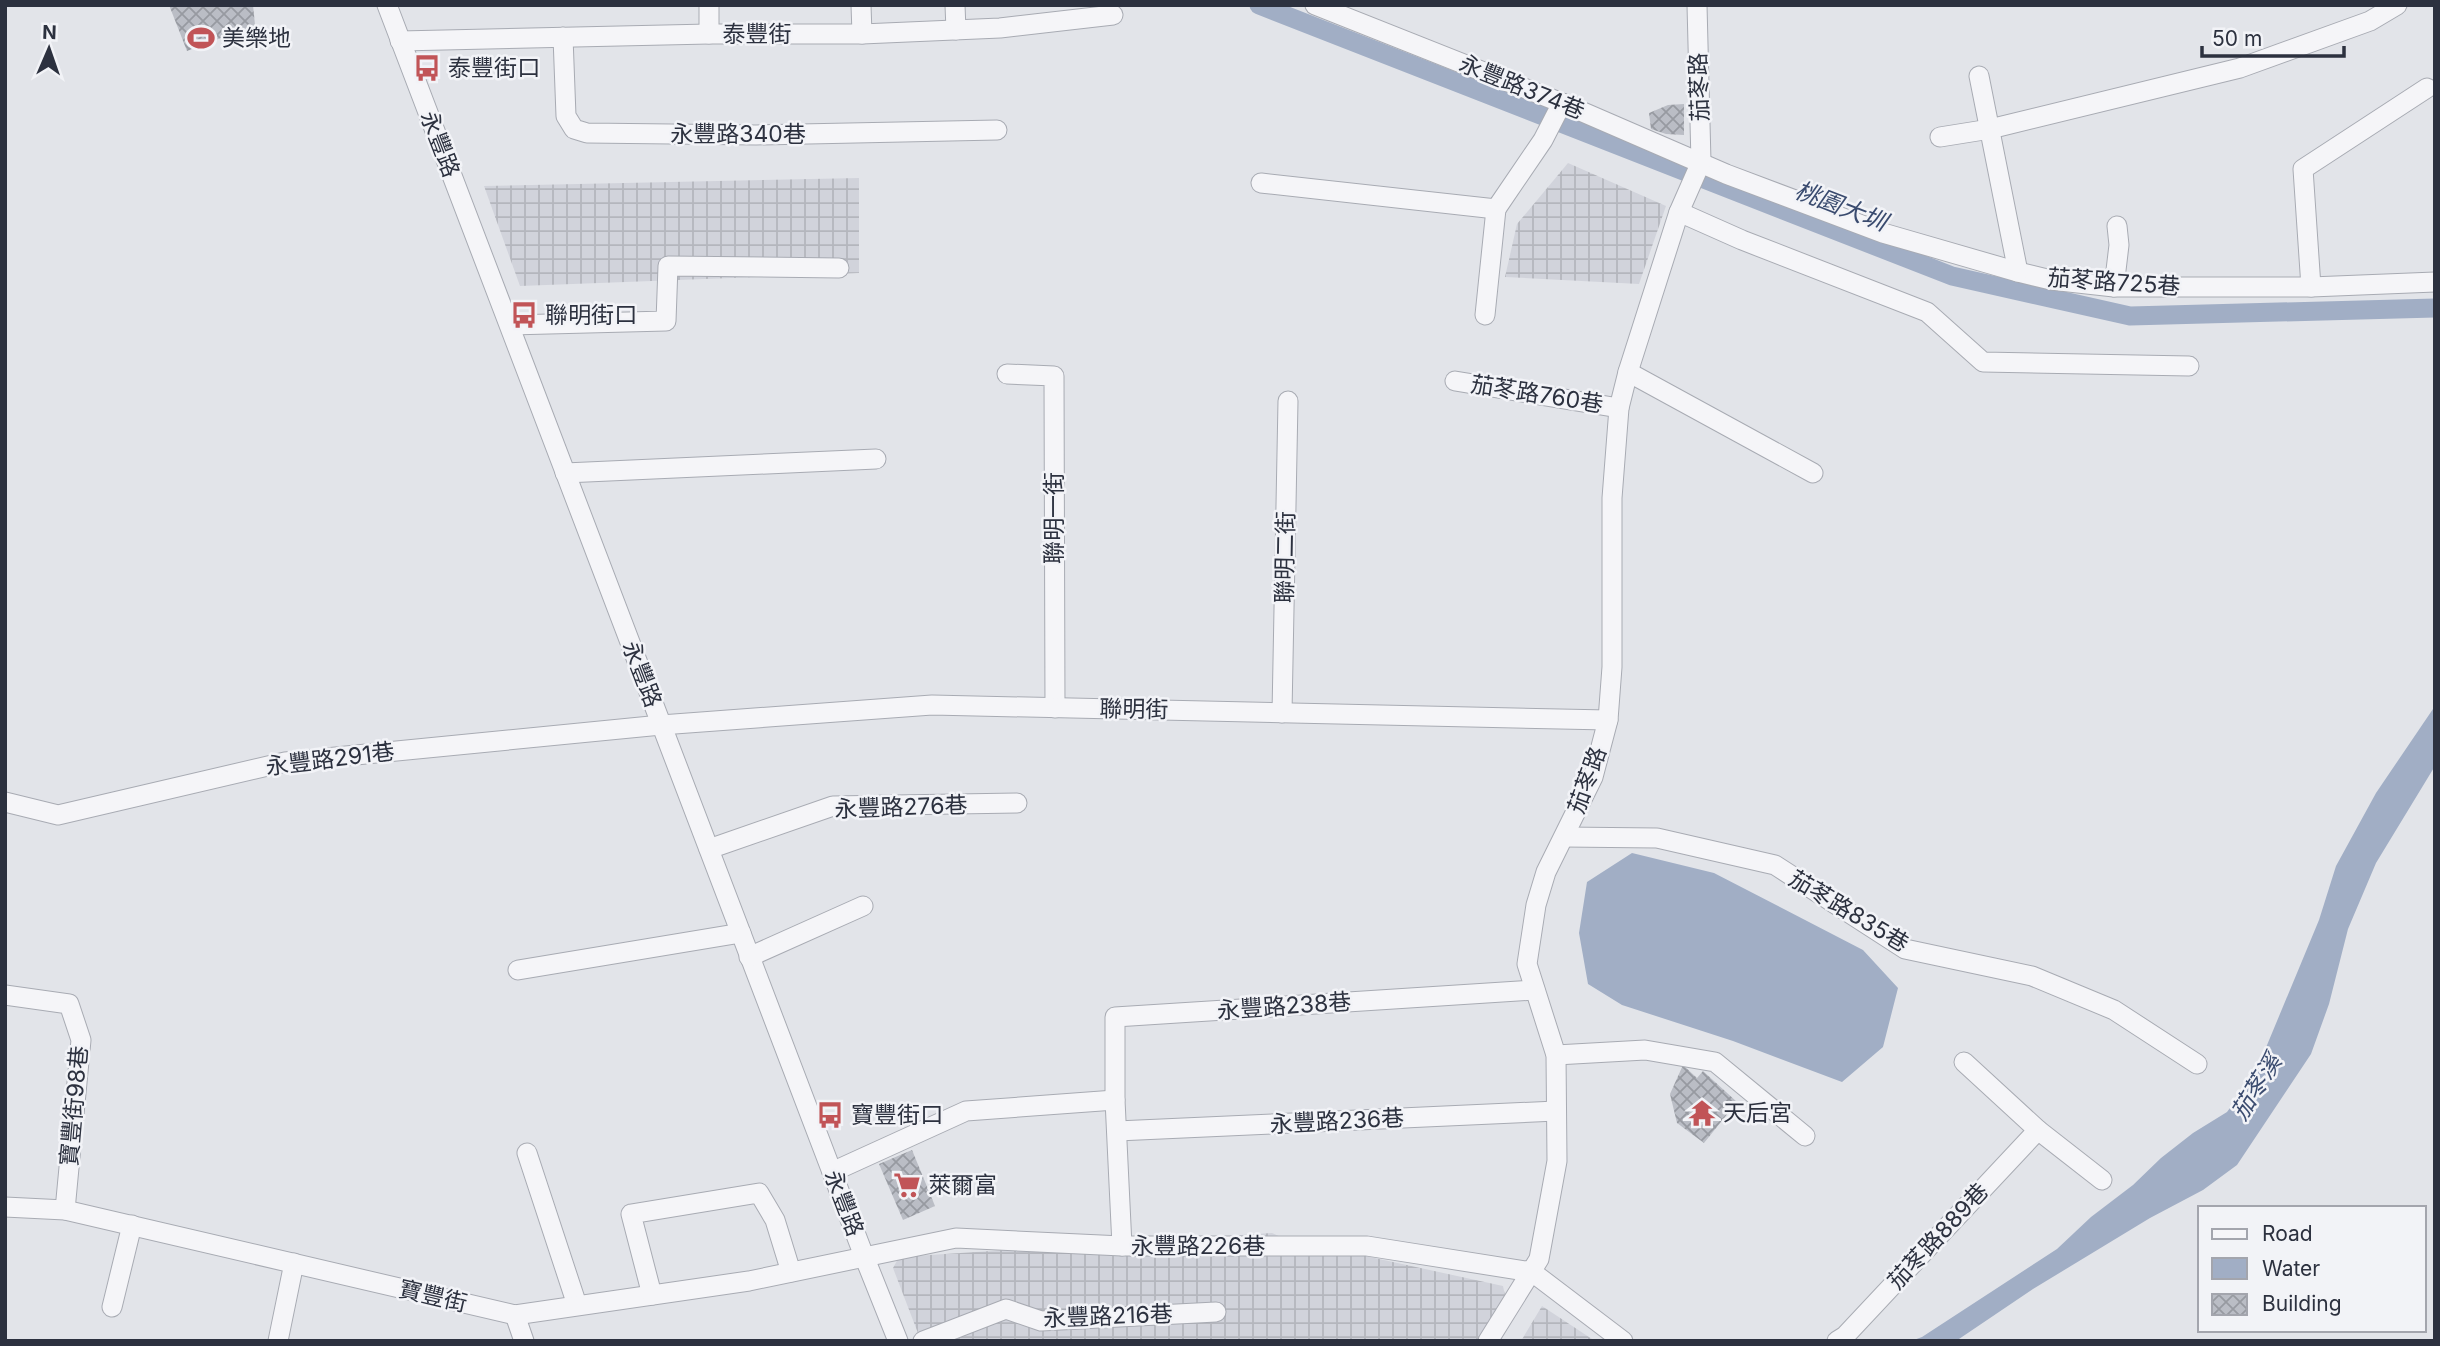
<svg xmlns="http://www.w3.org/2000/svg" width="2440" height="1346" viewBox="0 0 2440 1346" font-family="Inter,'Noto Sans TC',sans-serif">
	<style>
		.industrial { fill: url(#industrial-grid) }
		.water { fill: #a1aec5 }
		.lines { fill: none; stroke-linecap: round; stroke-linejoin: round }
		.canal { stroke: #a1aec5; stroke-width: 19 }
		.building { fill: url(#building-cross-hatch) }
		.minor-casing { stroke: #a8abb3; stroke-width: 21 }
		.minor { stroke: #f5f5f8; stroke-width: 19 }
		.labels { text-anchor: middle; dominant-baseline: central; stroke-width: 5; stroke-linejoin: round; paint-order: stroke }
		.street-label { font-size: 23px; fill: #2c313f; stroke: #f2f3f7 }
		.poi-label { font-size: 23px; fill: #2c313f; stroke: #f2f3f7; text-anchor: start }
		.water-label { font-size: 24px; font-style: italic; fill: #3a4b6f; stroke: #f2f3f7 }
	</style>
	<defs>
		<pattern id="industrial-grid" width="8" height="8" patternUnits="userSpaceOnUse" patternTransform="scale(1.75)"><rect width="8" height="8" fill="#d1d3db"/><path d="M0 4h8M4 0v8" fill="none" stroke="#b4b6bd"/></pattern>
		<pattern id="building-cross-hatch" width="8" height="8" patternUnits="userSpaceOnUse" patternTransform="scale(1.75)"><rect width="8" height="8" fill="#babdc5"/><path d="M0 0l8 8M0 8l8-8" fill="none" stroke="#979aa1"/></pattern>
	</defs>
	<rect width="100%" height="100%" fill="#e2e4e9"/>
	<g class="industrial">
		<path d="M1568,163L1666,206L1639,284L1505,277L1517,224Z"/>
		<path d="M859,178V273L520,286L484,186Z"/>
		<path d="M1272,1233L1283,1238L1503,1286L1506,1300L1482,1341H921L893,1268L899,1257Z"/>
		<path d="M1542,1306L1595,1341H1521Z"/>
	</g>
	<g class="water">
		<path d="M2435,706V766L2376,863L2348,929L2329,1004L2311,1054L2237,1165L2203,1190L2150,1218L2033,1289L1956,1341H1911L1922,1337L2057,1249L2091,1217L2133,1185L2161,1158L2193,1133L2227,1112L2255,1074L2319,920L2336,866L2376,793Z"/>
		<path d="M1632,853L1714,873L1863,950L1898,988L1883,1047L1842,1082L1733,1041L1622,1005L1588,984L1579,933L1587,882Z"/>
	</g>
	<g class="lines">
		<path class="canal" d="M1259,5L1952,276L2130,316L2435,308"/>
	</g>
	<g class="building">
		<path d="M169,5H253L255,25L187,51Z"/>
		<path d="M1684,104V135L1666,134L1651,129L1649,113L1668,105Z"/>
		<path d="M1683,1065L1697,1078L1703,1071L1737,1102L1704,1143L1677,1123L1670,1094Z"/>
		<path d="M912,1150L935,1206L903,1220L879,1164Z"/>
	</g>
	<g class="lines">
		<defs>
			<g id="minor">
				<path d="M387,5L864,1256L898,1341"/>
				<path d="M709,5V34"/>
				<path d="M861,5L862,34"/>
				<path d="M955,5L956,30"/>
				<path d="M1315,5L1562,103L1726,174L1883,233L2018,272L2051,280L2114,287H2311L2435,282"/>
				<path d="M563,37L566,116L574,129L587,133L756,135L997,130"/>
				<path d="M400,41L709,34H862L1000,28L1113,15"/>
				<path d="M1979,76L2018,272"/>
				<path d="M1940,137L1990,129L2240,68L2370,21L2397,5"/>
				<path d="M1261,183L1496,209L1543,140L1562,103"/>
				<path d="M1679,212L1742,240L1927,312L1983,362L2189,366"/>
				<path d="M2114,287L2119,245L2117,226"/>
				<path d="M2311,287L2303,169L2427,88"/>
				<path d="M1485,315L1496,209"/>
				<path d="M510,325L666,321L668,266L839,268"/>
				<path d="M1628,372L1813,473"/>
				<path d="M1007,374L1054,376L1055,708"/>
				<path d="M1455,381L1619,408"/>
				<path d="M565,473L876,459"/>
				<path d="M1282,713L1288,401"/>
				<path d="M5,802L58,815L285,762L661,725L932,705L1608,720"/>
				<path d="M1564,837L1657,838L1775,865L1905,949L2032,976L2114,1010L2197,1064"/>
				<path d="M709,849L833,806L1017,803"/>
				<path d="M749,957L863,906"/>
				<path d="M518,970L741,933"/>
				<path d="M5,995L69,1004L81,1040L65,1210"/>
				<path d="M1556,1055L1645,1050L1715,1062L1805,1136"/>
				<path d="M1964,1062L2038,1130L2102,1180"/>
				<path d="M1117,1131L1556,1111"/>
				<path d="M527,1153L577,1305"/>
				<path d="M832,1172L966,1111L1115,1100"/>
				<path d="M5,1207L65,1210L515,1315L749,1281L956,1238L1122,1246H1367L1532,1272L1623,1341"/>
				<path d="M1122,1246L1115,1100V1017L1535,990"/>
				<path d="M652,1295L631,1214L759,1193L775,1220L791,1272"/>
				<path d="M112,1307L132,1225"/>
				<path d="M515,1315L524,1341"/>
				<path d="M278,1341L294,1263"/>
				<path d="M923,1341L1006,1309L1041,1321L1216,1312"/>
				<path d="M1488,1341L1539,1259L1557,1161L1556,1055L1527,964L1536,905L1546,872L1593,777L1608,720L1612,667V498L1619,408L1628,372L1679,212L1701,162L1697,5"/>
				<path d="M1837,1341L1845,1336L2038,1130"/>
			</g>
		</defs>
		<use href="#minor" class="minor-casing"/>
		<use href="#minor" class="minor"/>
	</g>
	<defs>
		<symbol id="stadium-bare" viewBox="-9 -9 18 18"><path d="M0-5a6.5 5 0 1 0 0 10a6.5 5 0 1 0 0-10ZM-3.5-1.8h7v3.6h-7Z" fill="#c15457" stroke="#f2f3f7" stroke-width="2.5" paint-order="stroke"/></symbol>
		<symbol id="bus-bare" viewBox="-9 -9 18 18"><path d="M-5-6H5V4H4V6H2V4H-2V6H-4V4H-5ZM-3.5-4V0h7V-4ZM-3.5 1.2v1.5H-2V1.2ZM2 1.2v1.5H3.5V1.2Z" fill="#c15457" stroke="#f2f3f7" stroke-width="2.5" paint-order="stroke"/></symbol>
		<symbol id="temple-bare" viewBox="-9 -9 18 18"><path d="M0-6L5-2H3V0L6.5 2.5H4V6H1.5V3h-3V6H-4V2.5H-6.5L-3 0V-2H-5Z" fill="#c15457" stroke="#f2f3f7" stroke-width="2.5" paint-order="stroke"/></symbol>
		<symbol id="supermarket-bare" viewBox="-9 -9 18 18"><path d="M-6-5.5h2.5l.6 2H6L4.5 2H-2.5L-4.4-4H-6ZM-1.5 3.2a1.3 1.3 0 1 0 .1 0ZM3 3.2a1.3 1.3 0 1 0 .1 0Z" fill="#c15457" stroke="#f2f3f7" stroke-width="2.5" paint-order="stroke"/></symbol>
	</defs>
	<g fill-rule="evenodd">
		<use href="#stadium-bare" x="182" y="19" width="38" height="38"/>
		<use href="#bus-bare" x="408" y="49" width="38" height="38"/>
		<use href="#bus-bare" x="505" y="296" width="38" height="38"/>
		<use href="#temple-bare" x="1683" y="1094" width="38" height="38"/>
		<use href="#bus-bare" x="811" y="1096" width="38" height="38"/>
		<use href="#supermarket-bare" x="888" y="1166" width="38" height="38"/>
	</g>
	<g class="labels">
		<g class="street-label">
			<text x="757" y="34">泰豐街</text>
			<text transform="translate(1522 87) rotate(22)">永豐路374巷</text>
			<text transform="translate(1699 87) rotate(-92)">茄苳路</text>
			<text x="738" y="134">永豐路340巷</text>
			<text transform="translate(440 144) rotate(69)">永豐路</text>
			<text transform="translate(2114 282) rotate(4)">茄苳路725巷</text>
			<text transform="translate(1537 394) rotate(9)">茄苳路760巷</text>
			<text transform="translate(1054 518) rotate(-90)">聯明一街</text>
			<text transform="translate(1285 557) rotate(-89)">聯明二街</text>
			<text transform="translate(642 674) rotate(69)">永豐路</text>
			<text transform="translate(1134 709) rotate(1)">聯明街</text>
			<text transform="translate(330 759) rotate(-7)">永豐路291巷</text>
			<text transform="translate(1587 780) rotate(-70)">茄苳路</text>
			<text transform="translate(901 807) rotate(-2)">永豐路276巷</text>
			<text transform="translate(1849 911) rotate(31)">茄苳路835巷</text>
			<text transform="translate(1284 1006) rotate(-4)">永豐路238巷</text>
			<text transform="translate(74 1106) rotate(-85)">寶豐街98巷</text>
			<text transform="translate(1337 1121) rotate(-3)">永豐路236巷</text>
			<text transform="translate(844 1203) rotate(69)">永豐路</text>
			<text transform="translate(1938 1236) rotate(-47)">茄苳路889巷</text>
			<text x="1198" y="1246">永豐路226巷</text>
			<text transform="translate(433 1296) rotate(13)">寶豐街</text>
			<text transform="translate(1108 1316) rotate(-2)">永豐路216巷</text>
		</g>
		<g class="poi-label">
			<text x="222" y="38">美樂地</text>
			<text x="448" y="68">泰豐街口</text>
			<text x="545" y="315">聯明街口</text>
			<text x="1723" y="1113">天后宮</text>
			<text x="851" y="1115">寶豐街口</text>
			<text x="928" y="1185">萊爾富</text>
		</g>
		<g class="water-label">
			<text transform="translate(1841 206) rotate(21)">桃園大圳</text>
			<text transform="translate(2256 1087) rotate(-58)">茄苳溪</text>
		</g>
	</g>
	<rect width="2440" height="1346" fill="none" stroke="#2c313f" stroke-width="14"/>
	<rect x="2198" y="1206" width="228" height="126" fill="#f2f3f7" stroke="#a3a5ad" stroke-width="2"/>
	<rect x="2212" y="1229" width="35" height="10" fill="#f5f5f8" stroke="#a3a5ad" stroke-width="2"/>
	<text x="2262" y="1241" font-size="21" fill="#2c313f">Road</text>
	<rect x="2212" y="1258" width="35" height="21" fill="#a1aec5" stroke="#a3a5ad" stroke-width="2"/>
	<text x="2262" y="1276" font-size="21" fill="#2c313f">Water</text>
	<rect x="2212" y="1294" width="35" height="21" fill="url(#building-cross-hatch)" stroke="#a3a5ad" stroke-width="2"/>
	<text x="2262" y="1311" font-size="21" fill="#2c313f">Building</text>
	<g transform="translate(49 49) rotate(2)" stroke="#f2f3f7" stroke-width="5" paint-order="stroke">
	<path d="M0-5L12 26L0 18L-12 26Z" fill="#2c313f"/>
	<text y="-10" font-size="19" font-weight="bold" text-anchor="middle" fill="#2c313f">N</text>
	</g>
	<path d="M2202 46v10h142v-10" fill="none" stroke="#2c313f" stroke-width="3.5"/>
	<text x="2212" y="46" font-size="21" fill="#2c313f" stroke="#f2f3f7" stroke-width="5" paint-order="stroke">50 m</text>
</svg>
